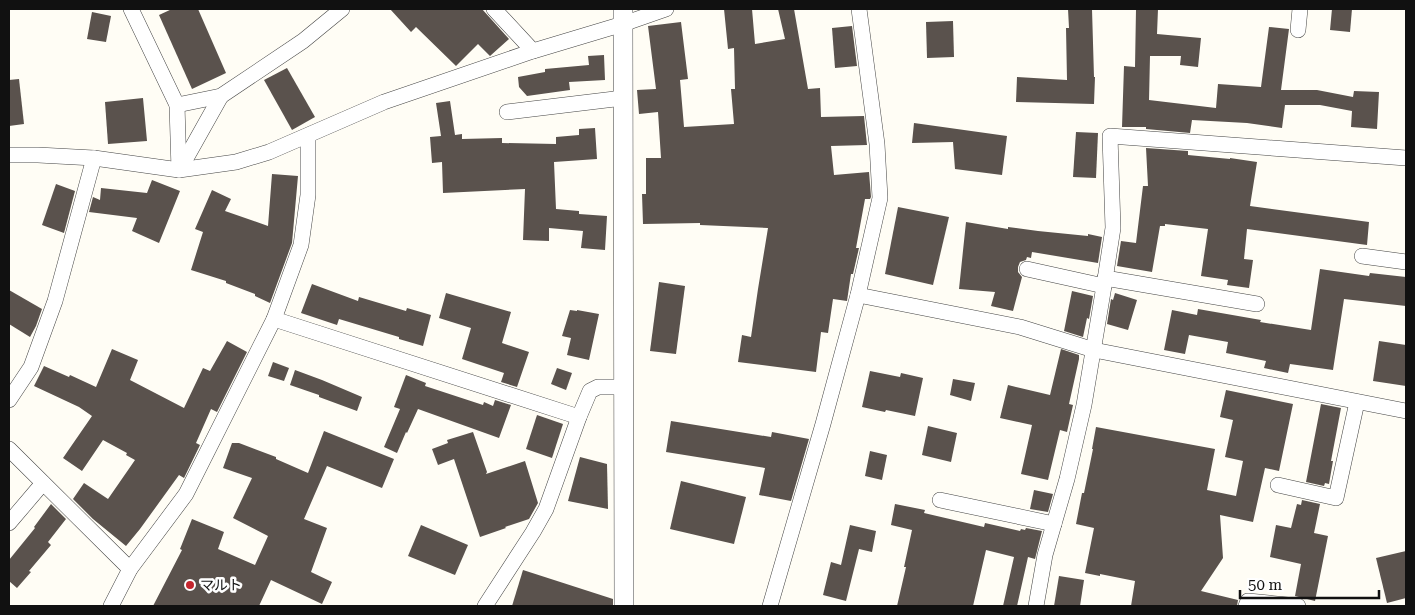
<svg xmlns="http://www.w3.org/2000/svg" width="1415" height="615" viewBox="0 0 1415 615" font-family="'Roboto Serif','Noto Sans JP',serif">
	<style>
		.building { fill: #5a524d }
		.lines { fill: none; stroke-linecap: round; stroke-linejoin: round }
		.minor-casing { stroke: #444; stroke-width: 16 }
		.tertiary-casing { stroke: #444; stroke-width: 20 }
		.minor { stroke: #fff; stroke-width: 15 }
		.tertiary { stroke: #fff; stroke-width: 19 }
		.poi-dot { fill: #c4262e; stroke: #fff; stroke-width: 2 }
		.labels { text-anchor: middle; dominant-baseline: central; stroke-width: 5; stroke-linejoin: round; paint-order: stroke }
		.poi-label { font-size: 14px; fill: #111; stroke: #fff; text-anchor: start }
	</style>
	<rect width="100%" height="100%" fill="#fffdf5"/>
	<g class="building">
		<path d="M172,9H198L226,73L192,89L159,15Z"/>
		<path d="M390,9H482L509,39L490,56L478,44L456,66L416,27L411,32Z"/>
		<path d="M724,9H752L755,44L785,39L778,9H794L808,89L820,88L821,117L864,116L867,145L831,146L834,175L869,172L871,197L870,199H865L856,248H859L853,274H851L847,301L833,299L828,333L821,332L816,372L738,362L742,335L751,337L758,289L768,228L700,225V223L643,224L642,194H646V158H661L658,112L639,114L637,90L656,89L648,26L681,22L688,79L680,80L684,127L734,124L731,89H735L734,48L728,49Z"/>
		<path d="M1068,9H1092L1094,77H1095L1094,104L1016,102L1017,77L1067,80L1066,28H1069Z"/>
		<path d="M1136,9H1158L1157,34L1201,38L1198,67L1180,65L1181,56H1150L1149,100L1216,108L1218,84L1261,87L1269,27L1289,29L1281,90H1317L1353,97L1354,91L1379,92L1377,129L1351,127L1352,111L1320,105H1285L1282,128L1247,123L1192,120L1190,133L1146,129V127H1122L1124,66L1135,67Z"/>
		<path d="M1332,9H1352L1350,32L1330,30Z"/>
		<path d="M92,12L111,16L106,42L87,39Z"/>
		<path d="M953,21L954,57L927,58L926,22Z"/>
		<path d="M852,26L857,66L835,68L832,28Z"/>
		<path d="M604,55L605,80L569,82L570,90L527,96L519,87L518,77L545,72V69L589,65L588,56Z"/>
		<path d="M287,68L315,117L292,130L264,80Z"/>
		<path d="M19,79L24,124L9,126V80Z"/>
		<path d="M143,98L147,141L108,144L105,102Z"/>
		<path d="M450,101L455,135L462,134V139L502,138V143L556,144V137L579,135V129L595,128L597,159L554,162L556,209L579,211V214L607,216L605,250L581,248L583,231L549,228V241L523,240L525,189L443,193L442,162L432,163L430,137L441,136L436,103Z"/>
		<path d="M914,123L1007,136L1002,175L955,169L953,142L912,143Z"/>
		<path d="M1076,132L1098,133L1096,178L1073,177Z"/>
		<path d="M1146,148L1188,151V155L1230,159V158L1257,162L1250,206L1369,222L1367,245L1247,229L1244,259L1253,260L1249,288L1227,285L1228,280L1201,276L1208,229L1165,224V226H1160L1152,272L1117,266L1121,241L1136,243L1143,186H1148Z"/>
		<path d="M272,174L298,176L292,243L270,303L255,296V294L226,283V281L191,270L203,232L195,229L212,190L231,199L225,211L268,226Z"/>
		<path d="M152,180L180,191L159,243L132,231L137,218L89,212L93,197L100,200L101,188L147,193Z"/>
		<path d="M56,184L75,191L64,233L42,225Z"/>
		<path d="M898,207L949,217L933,285L885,274Z"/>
		<path d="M966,222L1008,229V227L1038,231L1088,236V234L1102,237L1098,263L1032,252L1031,258L1027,257L1026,260L1020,262L1018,267V272L1022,277L1013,311L991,306L995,292L959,289Z"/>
		<path d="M1320,269L1369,276L1370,273L1406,277V306L1344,299L1333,370L1290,364L1288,373L1264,368L1266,361L1226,353L1228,342L1189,335L1185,354L1164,350L1172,310L1197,315L1198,309L1261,320L1260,322L1311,330Z"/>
		<path d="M659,282L685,286L676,354L650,351Z"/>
		<path d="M312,284L358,301L359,297L406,311L407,308L431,315L423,346L399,339V337L339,319L337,325L301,313Z"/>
		<path d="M9,290L42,309L36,326L30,337L9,324Z"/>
		<path d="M1072,291L1093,296L1089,319L1087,318L1083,337L1064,331Z"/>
		<path d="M446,293L511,312L502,343L529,352L517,387L501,382L504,373L462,359L471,328L439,318Z"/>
		<path d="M1115,293L1137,300L1128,330L1107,324L1111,299L1113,300Z"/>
		<path d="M570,310L577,311V310L599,314L589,360L567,355L571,338L562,336Z"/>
		<path d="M227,341L247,352L217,412L211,409L196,443L200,445L184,478L179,475L140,529L126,546L93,519L73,499L84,483L108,499L135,460L126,455L127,453L103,440L82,471L63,458L92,416L79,407L34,386L44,366L69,377L70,375L96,387L112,349L138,360L130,380L184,408L203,368L210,371Z"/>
		<path d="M1379,341L1406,345V386L1373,381Z"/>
		<path d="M1061,349L1079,355V359L1069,404L1073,405L1067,432L1060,430L1048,480L1021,474L1032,425L1000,418L1008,385L1050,395Z"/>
		<path d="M273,362L289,368L284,381L268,376Z"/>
		<path d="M557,368L572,373L566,390L551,384Z"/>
		<path d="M295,370L322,380L362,397L357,411L319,397V395L290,385Z"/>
		<path d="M870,371L900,377L901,373L923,378L915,416L886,410L885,412L862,407Z"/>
		<path d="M406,375L426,383L425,386L483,405L484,402L493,406L495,400L511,405L499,438L418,409L407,433L406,432L397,453L384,447L400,409L394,407Z"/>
		<path d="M953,379L975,383L971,401L950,395Z"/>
		<path d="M1226,390L1293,404L1279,471L1265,468L1253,522L1220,515L1223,558L1201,591L1238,600L1237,606H1131L1135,581L1100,574V576L1085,573L1094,528L1076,524L1082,493H1084L1093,449H1092L1096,427L1215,449L1207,490L1236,496L1243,461L1225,457L1233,420L1220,417Z"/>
		<path d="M1321,404L1341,408L1331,461H1333L1329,484L1325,483L1324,486L1306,482Z"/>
		<path d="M537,415L563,424L552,458L526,449Z"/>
		<path d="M671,421L771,437L772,432L809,439L791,501L759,495L765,468L666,452Z"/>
		<path d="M928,426L957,433L951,462L922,455Z"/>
		<path d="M324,431L394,459L382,488L327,466L304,519L327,528L311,572L332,582L322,604L271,580L259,606H153L182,550L180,549L192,519L224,532L218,549L255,565L268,536L233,518L252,478L223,468L232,443H239L276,457V459L308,473Z"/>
		<path d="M473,432L487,472L486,474L525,461L538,503L529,519L505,527L506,528L480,537L454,459L438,465L432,449L448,443L447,440Z"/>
		<path d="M870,451L887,455L882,480L865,476Z"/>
		<path d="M580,457L607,464L608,509L568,501Z"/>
		<path d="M681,481L746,497L734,544L670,529Z"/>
		<path d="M1034,490L1053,494L1048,512L1030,509Z"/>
		<path d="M1302,500L1320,504L1314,533L1328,536L1315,601L1295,596L1301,564L1270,557L1276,525L1291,528L1297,504L1301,505Z"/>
		<path d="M51,504L66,519L48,542L51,545L29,571L31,572L17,588L9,581V560L35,528L34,527Z"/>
		<path d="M895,504L925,510L924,513L984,527L985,523L1020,531L1021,529L1025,530L1026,528L1042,531L1035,559L1028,557L1017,606H1003L1014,557L986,550L973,606H897L906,567H904L912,530L891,525Z"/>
		<path d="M421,525L468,545L455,575L408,556Z"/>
		<path d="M850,525L876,531L872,552L859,549L846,601L823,595L831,562L841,565Z"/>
		<path d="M1406,551V598L1387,603L1376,558Z"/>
		<path d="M523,570L613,599V606H512Z"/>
		<path d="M1059,576L1084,580L1080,606H1054Z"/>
	</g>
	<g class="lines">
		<defs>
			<g id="minor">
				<path d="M131,9L177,105L179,170"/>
				<path d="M494,9L533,51"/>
				<path d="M1298,30L1300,9"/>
				<path d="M177,105L221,96L303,41L342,9"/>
				<path d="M507,112L623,98"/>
				<path d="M308,136V195L301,245L274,319L579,417"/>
				<path d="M9,155H38L94,158L179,170L236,162L269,152L384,102L533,51L623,24L666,9"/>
				<path d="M180,169L221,96"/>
				<path d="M1362,256L1406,262"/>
				<path d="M1027,269L1104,286"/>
				<path d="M1105,278L1257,304"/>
				<path d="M858,295L1020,327L1094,350L1406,411"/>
				<path d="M9,400L31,367L55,301L94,158"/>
				<path d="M9,449L130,569"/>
				<path d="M1278,485L1336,498L1357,402"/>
				<path d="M940,500L1054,524"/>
				<path d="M9,523L43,483"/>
				<path d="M111,606L130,569L186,494L274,319"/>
				<path d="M485,606L533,532L546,509L579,417L590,391L598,387H624"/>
				<path d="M770,606L823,424L858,295L880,198L877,144L859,9"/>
				<path d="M1036,606L1045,555L1067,479L1084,405L1104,286L1113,228L1110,136L1406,158"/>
				<path d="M1246,606L1248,601L1298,606"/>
			</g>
			<path id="tertiary" d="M623,9L624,606"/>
		</defs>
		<use href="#minor" class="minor-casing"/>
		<use href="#tertiary" class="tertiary-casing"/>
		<use href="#minor" class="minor"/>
		<use href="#tertiary" class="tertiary"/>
	</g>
	<circle class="poi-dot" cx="190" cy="585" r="5"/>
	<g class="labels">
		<g class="poi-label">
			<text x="200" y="585">マルト</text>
		</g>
	</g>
	<rect width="1415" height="615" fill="none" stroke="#111111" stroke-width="20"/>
	<path d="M1240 590v8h139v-8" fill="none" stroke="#111111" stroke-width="2.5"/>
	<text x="1248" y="590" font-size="15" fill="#111111" stroke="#ffffff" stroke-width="4" paint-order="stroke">50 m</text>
</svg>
